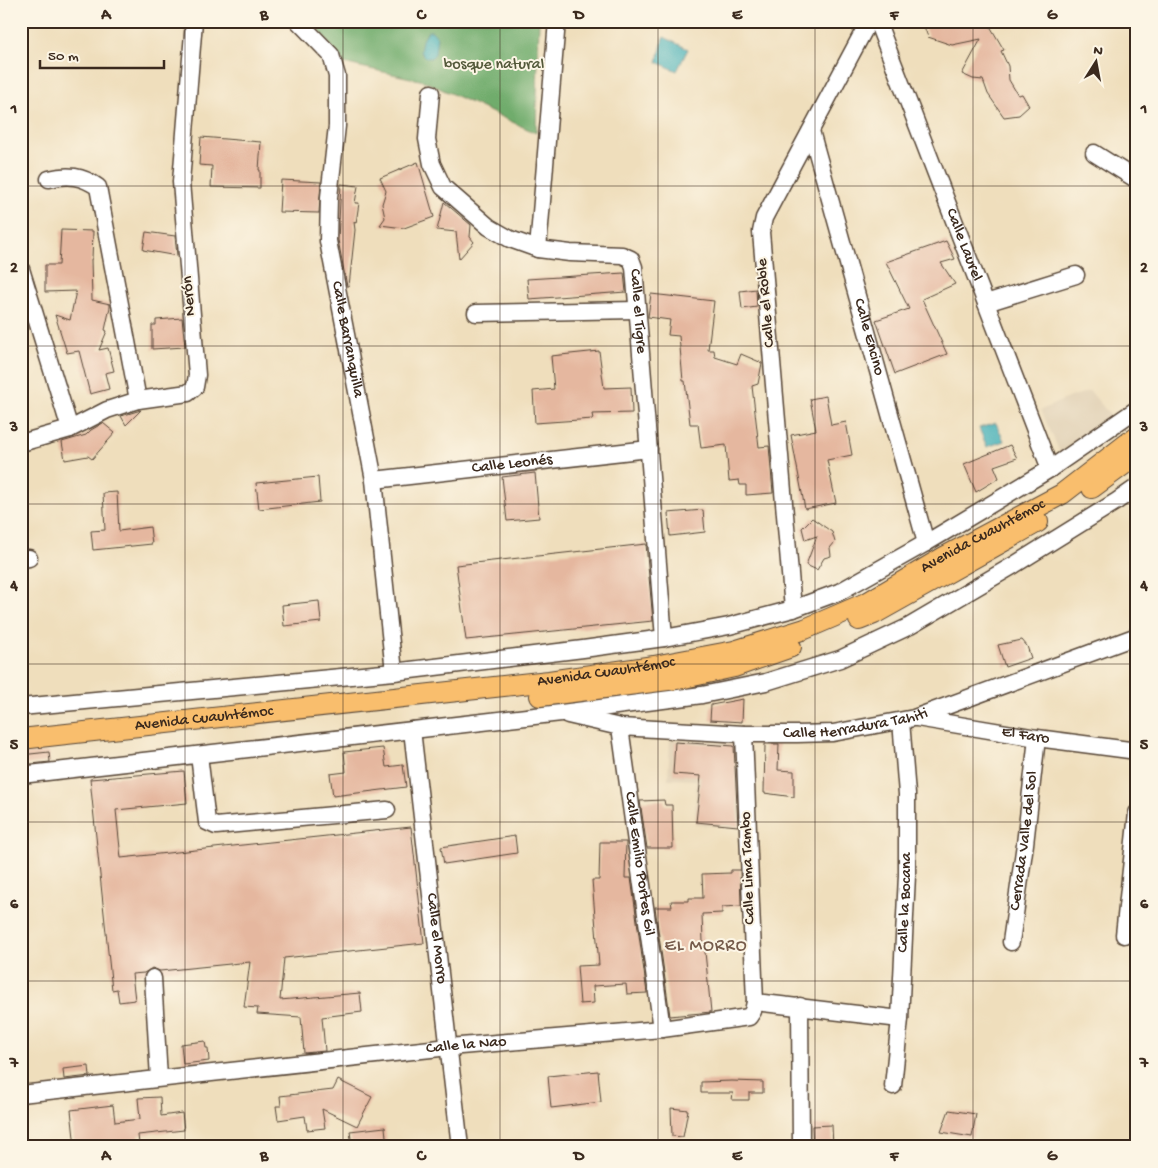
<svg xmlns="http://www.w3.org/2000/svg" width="1158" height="1168" viewBox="0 0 1158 1168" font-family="'Gochi Hand',sans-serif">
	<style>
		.built { fill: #dfceb1 }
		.forest { fill: #70ac6c; stroke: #566b45 }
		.water { fill: #3cadb6; stroke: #3c6c6a }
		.building { fill: #e5b79f }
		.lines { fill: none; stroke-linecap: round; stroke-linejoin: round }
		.minor-casing { stroke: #564536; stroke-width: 19 }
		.major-casing { stroke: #564536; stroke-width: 22 }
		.minor { stroke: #fff; stroke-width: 16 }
		.major { stroke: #f9be6d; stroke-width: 20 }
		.grid { fill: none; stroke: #3b2a1e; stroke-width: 1; stroke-opacity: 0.55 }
		.labels { text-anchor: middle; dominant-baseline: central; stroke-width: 4; stroke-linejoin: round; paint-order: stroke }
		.park-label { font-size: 16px; fill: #53593a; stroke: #fcf5e5 }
		.street-label { font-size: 16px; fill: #3b2a1e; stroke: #fcf5e5 }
		.neighbourhood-label { font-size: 18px; letter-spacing: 1px; fill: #765b4b; stroke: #fcf5e5 }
		.neatline { fill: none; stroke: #3b2a1e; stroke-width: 2 }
		.grid-label { font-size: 16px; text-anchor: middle; font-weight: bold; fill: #3b2a1e }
	</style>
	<rect width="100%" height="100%" fill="#fcf5e5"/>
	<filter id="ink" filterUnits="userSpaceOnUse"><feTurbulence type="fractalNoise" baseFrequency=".02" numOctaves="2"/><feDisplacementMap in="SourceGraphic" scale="10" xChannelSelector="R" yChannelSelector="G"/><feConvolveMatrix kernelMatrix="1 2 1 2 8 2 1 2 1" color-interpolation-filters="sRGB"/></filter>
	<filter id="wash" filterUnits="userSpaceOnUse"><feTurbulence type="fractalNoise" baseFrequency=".0096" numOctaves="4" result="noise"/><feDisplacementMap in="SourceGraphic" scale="20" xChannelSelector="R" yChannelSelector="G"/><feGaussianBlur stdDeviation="1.12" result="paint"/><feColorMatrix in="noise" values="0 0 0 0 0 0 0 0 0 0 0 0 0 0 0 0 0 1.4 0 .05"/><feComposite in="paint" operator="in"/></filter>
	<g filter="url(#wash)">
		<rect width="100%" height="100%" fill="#efdebc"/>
		<g class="built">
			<path d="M1090,391L1115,421L1062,457L1041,410L1070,397Z"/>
			<path d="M670,739L744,744L745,828L695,825L696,780L668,779Z"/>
		</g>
		<path class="forest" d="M312,21H539L536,133L424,81L343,63Z"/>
		<g class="water">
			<path d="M428,31H432L437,37L435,54L431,58H426L420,52L422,40Z"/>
			<path d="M664,37L688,49L677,71L657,62Z"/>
			<path d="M996,423L1004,441L987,447L979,428Z"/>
		</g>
		<g id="blocks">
			<g class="building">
				<path d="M922,21H987L1004,50L1001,51L1008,66L1009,80L1018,95L1022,94L1029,106L1019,115L1004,117L988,94L983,80L973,79L962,74L981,39L952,45L928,37Z"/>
				<path d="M201,137L261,142L259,170H260V188L211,187L212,166L199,165Z"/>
				<path d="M418,162L434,217L404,228L380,225L385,218L382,204L386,191L380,178Z"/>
				<path d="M281,180L321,182L319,213L279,212Z"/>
				<path d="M341,184L358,186L355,203H359L356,223L354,222L355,230L349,286H347L338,240Z"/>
				<path d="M444,202L471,225L470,237L474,242L459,259L456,232L437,230Z"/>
				<path d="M61,230L93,231L92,259H91L92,300L110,304V307L105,330L107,331L99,350L108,348L114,371L105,373L109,389L90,394L79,351L67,353L55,315L70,320L76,291L45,292V265H59Z"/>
				<path d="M146,232L175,236L177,256L143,250Z"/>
				<path d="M946,241L955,259L941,263L955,284L922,299L947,354L895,374L876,320L909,309L886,262Z"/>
				<path d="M624,273L626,292L529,299L527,279Z"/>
				<path d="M756,289L757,307L742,309L740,291Z"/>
				<path d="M651,294L714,301L708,350H714L715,357L737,364L741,354L762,363L758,384L752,386L759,447L769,446L773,493L746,495V485H740L739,480L729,481L726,445L701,448L698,424H690L685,381H683L679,336L668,335L670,320L648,317Z"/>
				<path d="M182,318L185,347L152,349V325H156V320Z"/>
				<path d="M599,351L604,388L631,387L632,413L592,414L593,419L535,423L533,391L554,389L551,356Z"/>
				<path d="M826,396L831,425L846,422L852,455L827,460L836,503L805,509L791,435L816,430L810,399Z"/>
				<path d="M141,410L126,425L121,416Z"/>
				<path d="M103,423L115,433L92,459L88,456L65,460L62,442L86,435L91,430Z"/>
				<path d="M1010,445L1017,458L994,466L999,478L976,492L964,464Z"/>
				<path d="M535,473L539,518L507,521L502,477Z"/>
				<path d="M318,477L320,502L259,509L256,483Z"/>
				<path d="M117,492L119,531L150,527L152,544L93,550L91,531L105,530L103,493Z"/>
				<path d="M703,510L705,532L670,536L668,513Z"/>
				<path d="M812,518L832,532L835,542L830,548L831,556L824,558L817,570L806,565L817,536L805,540L802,528Z"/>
				<path d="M646,544L653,621L466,640L456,565Z"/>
				<path d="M319,601L321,622L284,626L282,605Z"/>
				<path d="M1022,640L1027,646L1031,658L1005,667L998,645Z"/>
				<path d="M743,699L742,722L710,720L711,705Z"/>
				<path d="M675,742L734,746L738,826L696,822L701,776L673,774Z"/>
				<path d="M765,744H779L778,770L794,771V797L764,793Z"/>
				<path d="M383,748L386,767L403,765L406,787L333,796L330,774L346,772L344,752Z"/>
				<path d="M49,752L50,762L21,765V755Z"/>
				<path d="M184,771L187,803L116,810L121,858L411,827L424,943L284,958L280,1000L360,993L362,1012L322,1017L325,1051L304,1053L301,1017L257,1014L258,1008L244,1007L250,962L160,971L152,968L144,973L132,974L135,1000L119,1002L117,989L112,990L90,779Z"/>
				<path d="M664,800L665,805H672L673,848H647L640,801Z"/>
				<path d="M515,836L517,853L444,864L441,847Z"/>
				<path d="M600,842H626L625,878H631L647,993L627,994L626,984L593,986L594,1003L580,1004L577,966L599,965L592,880H599Z"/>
				<path d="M731,870H740L741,906L722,907V913L702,914L703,942H704L711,1012L670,1016L655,907H672L671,901H689V898H703L702,874L731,873Z"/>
				<path d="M205,1041L206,1048H208L209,1061L183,1064L181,1044Z"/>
				<path d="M89,1066L90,1076L64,1079L63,1069Z"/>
				<path d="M598,1071L601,1102L551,1108L548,1076Z"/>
				<path d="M338,1080L372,1097L357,1126L322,1109L325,1128L307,1130L305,1116L278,1120L276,1106H281L280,1096L333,1090Z"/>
				<path d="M732,1081L763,1082V1093H749V1100H732L733,1093H701V1082Z"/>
				<path d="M160,1097L161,1116L182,1113L184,1130L138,1135L139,1144L112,1147H75L71,1110L113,1105L115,1122L140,1119L138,1098Z"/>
				<path d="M671,1108L688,1110L683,1137L672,1136Z"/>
				<path d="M949,1110L976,1114L972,1137L941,1132Z"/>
				<path d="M832,1125L833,1147H813L812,1126Z"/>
				<path d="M385,1127L387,1147H352L350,1131Z"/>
			</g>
		</g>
	</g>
	<g filter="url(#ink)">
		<use href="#blocks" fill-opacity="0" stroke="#564536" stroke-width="1"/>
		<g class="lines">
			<defs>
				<g id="minor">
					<path id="s1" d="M298,21L331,55L337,76V126L329,197L328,241L374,480L394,672"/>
					<path id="s2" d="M877,21L1050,469"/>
					<path id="s3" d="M431,93L427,139L432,164L443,187L489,227L510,239L538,249L570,253L622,255L631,259L634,267L664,638"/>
					<path id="s4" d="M811,131L926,543"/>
					<path d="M1094,153L1137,180"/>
					<path d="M49,179C68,174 82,176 98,187L138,400"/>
					<path d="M538,249L557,21"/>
					<path d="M21,269L70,429"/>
					<path d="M986,303L1076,275"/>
					<path d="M476,313L637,310"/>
					<path d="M21,443L70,429L107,410L138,400L188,393L195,387L197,375L181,182L194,21"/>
					<path id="s5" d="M374,480L649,449"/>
					<path d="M21,559L29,558"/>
					<path d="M793,609L761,232L764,218L869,21"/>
					<path d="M21,707L394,672L583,649L664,638L729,626L793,609L839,592L926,543L1050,469L1137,409"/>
					<path id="s6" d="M568,715L620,727L744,734H797L833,733L914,718L1137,636"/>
					<path id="s7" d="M917,718L1037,738L1137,751"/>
					<path id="s8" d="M620,727L662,1029"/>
					<path id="s9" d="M412,730L460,1147"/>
					<path d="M199,755L207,822L216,826L387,810"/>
					<path d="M21,775L561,713L702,695L766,682L840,659L910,626L1014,565L1117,501L1137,487"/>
					<path d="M1124,935L1137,813"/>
					<path id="s10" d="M1011,942L1025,844L1037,738"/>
					<path d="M153,978L159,1078"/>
					<path d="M755,1002L900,1019"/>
					<path d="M800,1006L801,1147"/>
					<path id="s11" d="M893,1086L900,1019L907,875V794L901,721"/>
					<path id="s12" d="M21,1094L449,1047L662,1029L749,1017L753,1011L755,1002L744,734"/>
				</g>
				<g id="major">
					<path d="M1092,488L1137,455"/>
					<path d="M859,620L874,614L1038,522"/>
					<path d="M540,696L684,678L734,667L791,647"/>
					<path id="s13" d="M21,739L549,681L654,666L734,651L805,629L868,602L944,557L1062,494L1137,436"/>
				</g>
			</defs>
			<use href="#minor" class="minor-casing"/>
			<use href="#major" class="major-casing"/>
			<use href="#minor" class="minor"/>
			<use href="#major" class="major"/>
		</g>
	</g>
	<path class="grid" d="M185,21V1147M343,21V1147M500,21V1147M658,21V1147M815,21V1147M973,21V1147M21,186H1137M21,346H1137M21,504H1137M21,664H1137M21,822H1137M21,981H1137"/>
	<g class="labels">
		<g class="park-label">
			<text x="494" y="65">bosque natural</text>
		</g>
		<g class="street-label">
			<text stroke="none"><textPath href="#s2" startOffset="240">Calle Laurel</textPath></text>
			<text transform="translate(190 296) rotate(-95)">Nerón</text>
			<text transform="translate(767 303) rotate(-95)">Calle el Roble</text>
			<text stroke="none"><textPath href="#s3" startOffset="359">Calle el Tigre</textPath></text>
			<text stroke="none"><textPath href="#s4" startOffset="214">Calle Encino</textPath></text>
			<text stroke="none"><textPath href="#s1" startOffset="335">Calle Barranquilla</textPath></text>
			<text stroke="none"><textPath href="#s5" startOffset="139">Calle Leonés</textPath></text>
			<text stroke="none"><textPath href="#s13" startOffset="994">Avenida Cuauhtémoc</textPath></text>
			<text stroke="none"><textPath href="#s13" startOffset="589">Avenida Cuauhtémoc</textPath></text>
			<text stroke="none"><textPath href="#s13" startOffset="184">Avenida Cuauhtémoc</textPath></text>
			<text stroke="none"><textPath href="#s6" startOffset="290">Calle Herradura Tahiti</textPath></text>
			<text stroke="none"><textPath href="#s7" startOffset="110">El Faro</textPath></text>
			<text stroke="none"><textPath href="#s10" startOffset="102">Cerrada Valle del Sol</textPath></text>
			<text stroke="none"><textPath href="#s8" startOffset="138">Calle Emilio Portes Gil</textPath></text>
			<text transform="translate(749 868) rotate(-92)">Calle Lima Tambo</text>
			<text stroke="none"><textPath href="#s11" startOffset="184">Calle la Bocana</textPath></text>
			<text stroke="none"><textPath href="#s9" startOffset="210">Calle el Morro</textPath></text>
			<text stroke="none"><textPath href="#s12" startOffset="448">Calle la Nao</textPath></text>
		</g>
		<g class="neighbourhood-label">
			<text x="706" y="946">EL MORRO</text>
		</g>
	</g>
	<rect width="1158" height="1168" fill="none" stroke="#fcf5e5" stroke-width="55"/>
	<g transform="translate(1096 62) rotate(11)" stroke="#fcf5e5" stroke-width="4" paint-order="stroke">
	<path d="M0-4L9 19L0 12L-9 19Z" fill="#3b2a1e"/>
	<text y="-8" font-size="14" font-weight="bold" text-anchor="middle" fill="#3b2a1e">N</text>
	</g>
	<path d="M40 60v8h124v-8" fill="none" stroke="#3b2a1e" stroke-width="2.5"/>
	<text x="48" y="60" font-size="15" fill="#3b2a1e" stroke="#fcf5e5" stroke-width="4" paint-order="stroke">50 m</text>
	<rect x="28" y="28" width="1102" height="1112" class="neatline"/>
	<g class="grid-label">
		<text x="106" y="19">A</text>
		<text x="264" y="19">B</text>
		<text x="421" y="19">C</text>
		<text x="579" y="19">D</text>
		<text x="737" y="19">E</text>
		<text x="894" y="19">F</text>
		<text x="1052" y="19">G</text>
		<text x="14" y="113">1</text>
		<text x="1144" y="113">1</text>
		<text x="14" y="272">2</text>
		<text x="1144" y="272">2</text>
		<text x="14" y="431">3</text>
		<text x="1144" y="431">3</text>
		<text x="14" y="590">4</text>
		<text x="1144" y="590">4</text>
		<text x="14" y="749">5</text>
		<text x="1144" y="749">5</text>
		<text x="14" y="908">6</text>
		<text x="1144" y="908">6</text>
		<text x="14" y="1067">7</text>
		<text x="1144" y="1067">7</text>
		<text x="106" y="1160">A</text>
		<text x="264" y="1160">B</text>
		<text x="421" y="1160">C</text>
		<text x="579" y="1160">D</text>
		<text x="737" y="1160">E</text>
		<text x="894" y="1160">F</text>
		<text x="1052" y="1160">G</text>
	</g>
</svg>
